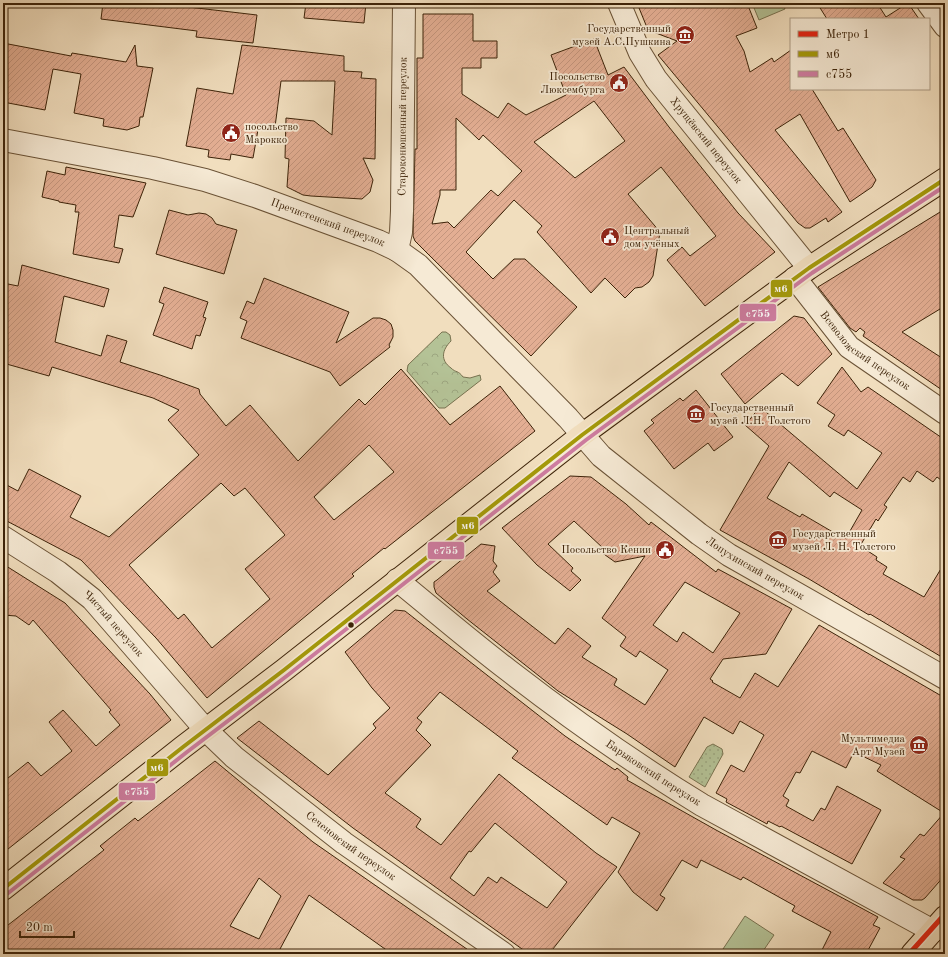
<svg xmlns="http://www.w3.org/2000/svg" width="948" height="957" viewBox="0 0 948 957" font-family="'Old Standard TT',serif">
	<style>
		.grass { fill: url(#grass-dots); stroke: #787250 }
		.forest { fill: url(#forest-crowns); stroke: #787250 }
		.park { fill: #b4c296; stroke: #787250 }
		.building { fill: url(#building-hatch); stroke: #3d2309; fill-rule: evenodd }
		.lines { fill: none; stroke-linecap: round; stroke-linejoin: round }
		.minor-casing { stroke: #6a5236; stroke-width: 24 }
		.major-casing { stroke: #3d2309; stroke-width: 24 }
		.minor { stroke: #f6ead5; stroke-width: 22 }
		.major { stroke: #f1debe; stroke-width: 22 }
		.bus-1-casing { stroke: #f6ead5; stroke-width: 7 }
		.bus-2-casing { stroke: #f6ead5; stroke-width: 7 }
		.bus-1 { stroke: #a49a09; stroke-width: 4 }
		.bus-2 { stroke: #ce7ca0; stroke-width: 4 }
		.metro-1-casing { stroke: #f6ead5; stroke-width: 8 }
		.metro-1 { stroke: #e42313; stroke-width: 5 }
		.bus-dot { fill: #3d2309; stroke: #f6ead5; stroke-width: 1.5 }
		.labels { text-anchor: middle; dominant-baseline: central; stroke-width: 3.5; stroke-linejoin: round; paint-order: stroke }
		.poi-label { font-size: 11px; fill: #3d2309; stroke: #f6ead5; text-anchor: end }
		.street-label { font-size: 11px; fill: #3d2309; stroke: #f6ead5 }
		.line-badge { stroke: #f6ead5; stroke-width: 1.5 }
		.badge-label { font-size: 11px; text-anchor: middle; font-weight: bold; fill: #fff }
	</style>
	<defs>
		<pattern id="grass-dots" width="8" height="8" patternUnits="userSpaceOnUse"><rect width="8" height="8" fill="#b4c296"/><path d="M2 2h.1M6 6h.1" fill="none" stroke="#9ca680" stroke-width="1.8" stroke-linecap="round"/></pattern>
		<pattern id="forest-crowns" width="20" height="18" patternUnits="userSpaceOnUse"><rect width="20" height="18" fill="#b4c296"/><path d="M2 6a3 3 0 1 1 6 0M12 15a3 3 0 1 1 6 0" fill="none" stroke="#9ca680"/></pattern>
		<pattern id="building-hatch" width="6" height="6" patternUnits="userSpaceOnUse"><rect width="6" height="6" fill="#e3ae93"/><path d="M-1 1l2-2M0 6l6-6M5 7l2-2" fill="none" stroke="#c4957d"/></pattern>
	</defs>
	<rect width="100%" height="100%" fill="#f1debe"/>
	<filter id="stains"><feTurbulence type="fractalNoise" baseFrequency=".005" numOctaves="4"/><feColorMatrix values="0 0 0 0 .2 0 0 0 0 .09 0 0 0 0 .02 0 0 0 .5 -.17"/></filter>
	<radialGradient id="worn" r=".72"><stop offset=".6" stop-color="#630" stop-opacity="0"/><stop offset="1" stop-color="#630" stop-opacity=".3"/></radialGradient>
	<path class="grass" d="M713,744L722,749L723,754L705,787L689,777L707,747Z"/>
	<path class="forest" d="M442,332H446L450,335L451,341C442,350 440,360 451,368C456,373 458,370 463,377L470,378L480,375L481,380L445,408H439L407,371L408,365Z"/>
	<g class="park">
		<path d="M752,3H783L785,9L759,20Z"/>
		<path d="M745,916L774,935L761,954H730L723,949Z"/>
	</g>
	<g class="building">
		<path d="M103,3H154L257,15L253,43L196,37L197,31L101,19Z"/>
		<path d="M306,3H366L364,23L304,18Z"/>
		<path d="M637,3H747L757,28L736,36L744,51L750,72L772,58L774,62L791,50V89H812L838,131L843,128L876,180L872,187L850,202L800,114L775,130L842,212L828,222L826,218L810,228H805L798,223L658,55L677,41L648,30Z"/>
		<path d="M817,3H877L886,17L908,3L919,19H827Z"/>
		<path d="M423,14H473V41H497V58H481V68H462V94L498,118L508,103L526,115L566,95L551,55L594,39L608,75L624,67L669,127L738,213L775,252L705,306L667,260L682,247L690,256L716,236L661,167L628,194L660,232L653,276L649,282L642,287L635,288L625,298L605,278L591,293L537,232L542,226L514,200L466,252L493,279L514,259H525L577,307L531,356L428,254L415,241L413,236L415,149H417V58H423ZM594,101L625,141L575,178L534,142ZM456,118L479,140L483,135L522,171L498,196L491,190L454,228L448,222L432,224L440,195V190H456Z"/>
		<path d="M3,43L71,56L72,53L126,62L135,45L137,66L153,68L143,117H140L139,126L127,130L103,126L104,119L74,113L81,74L53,69L45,110L3,102Z"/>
		<path d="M242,45L344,56V71L362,72L361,78L376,79L375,159L363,158L373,180L370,192L362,199L311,196L303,195L287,187L289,159L285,158L286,118L314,121L332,135L335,81H281L275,127L259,124L253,158L231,154L230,160L208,157L209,150L186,146L197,88L233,94Z"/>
		<path d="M66,167L146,183L133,217L119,215L114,247L123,249L119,263L73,254L79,212H75L76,205L59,202V201L42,197L47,171L65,175Z"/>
		<path d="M945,209V306L902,332L945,360V392L863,336L865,332L860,328L856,332L850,328L818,287Z"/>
		<path d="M169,210L188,215L199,213L206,214L212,218L216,224L237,230L224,274L156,254Z"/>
		<path d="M22,265L109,289L104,307L64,296L55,342L101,356L107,335L127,341L120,362L160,375L199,389L200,394L226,426L250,405L298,461L359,399L365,405L401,369L450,425L500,386L535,431L385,549L384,548L352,574L354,576L207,698L156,638L81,560L3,519V483L18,491L29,469L81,496L70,517L109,537L199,455L168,420L179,410L153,398L52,367L49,376L3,363V283L18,286ZM369,445L394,472L334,520L314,497ZM221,483L234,496L245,488L285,535L245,569L270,599L212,648L184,614L178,619L129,565Z"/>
		<path d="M264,278L349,312L336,343L373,318H380L386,320L391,324L393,330V337L389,345L390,347L340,386L330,372L241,338L247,321L240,318L247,301L254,304Z"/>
		<path d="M164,287L208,302L203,317L206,318L200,336L196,335L192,349L153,335L164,304L159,302Z"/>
		<path d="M794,316L804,318L832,354L798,386L782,373L745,404L721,374Z"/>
		<path d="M842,367L861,392L868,387L945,440V483L937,477L933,482L917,471L910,482L903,477L884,505L887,507L878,521L876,519L860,546L877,557L876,560L887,567L883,574L924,597L945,562V659L870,614L869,615L809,579L720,530L769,446L745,425L760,407L857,489L882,453L848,430L844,436L828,426L835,415L817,403ZM789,462L830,497L834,492L862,510L846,538L843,537V538L802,514L800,517L767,498Z"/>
		<path d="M696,390L733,437L714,451L708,443L674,469L644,431L654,423L651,420L680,398L683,401Z"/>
		<path d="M570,476L591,477L626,504L649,525L651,522L716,572L718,569L792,609L766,654L723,659L710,679L713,681L712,682L740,698L755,673L778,687L819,625L945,698V875L925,898L922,900H913L883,883L905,859L900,857L920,834L924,836L944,813L877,771L881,765L854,752L846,768L812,751L800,773L796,772L783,796L789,800L786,806L813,821L821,808L825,810L837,786L881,810L852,864L781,826L780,827L768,821L767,824L726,802L727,799L716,793L731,765L744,772L764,735L740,721L733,734L704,717L675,767L627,734L558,691L467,619L436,593L434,587V582L437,580L481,544L495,546L493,561L497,566L493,572L500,581L487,591L555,644L568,628L591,646L582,657L617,679L614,685L645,705L668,670L640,651L636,657L620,646L626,637L602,618L645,556L615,562L601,552L604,549L574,521L548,544L573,568L571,571L581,580L570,591L537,565L502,528ZM685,582L740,613L713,653L683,632L677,642L653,625Z"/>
		<path d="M3,564L65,603L150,694L171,720L3,853V782L28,762L41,776L72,751L49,722L63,710L96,746L120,725L109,712L111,710L33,620L29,625L16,616L3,615Z"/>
		<path d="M395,610L405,611L565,736L615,770L617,768L628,777L627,780L716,830L878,917L873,925L880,928L866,954H820L831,932L792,911L795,906L743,877L741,880L701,860L697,868L682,860L660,895L665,898L657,911L633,892L618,872L640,833L612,817L607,825L512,758L518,751L440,692L417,718L422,722L416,730L431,745L385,793L421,819L416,827L441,845L499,774L596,853L617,867L549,954H529L353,828L237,738L259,721L328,775L376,728L373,724L390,708L372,688L345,652ZM495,823L567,882L547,908L501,877L497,883L488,877L474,896L450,878L469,851L471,852Z"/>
		<path d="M215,761L313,842L474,954H392L309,895L280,949L292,954H3V929L104,850L100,846L135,818L138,821ZM259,878L281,896L259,939L230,926Z"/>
	</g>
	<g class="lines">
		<defs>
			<g id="minor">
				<path id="s1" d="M619,3L640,53L656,79L809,268"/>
				<path d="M928,3L945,26"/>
				<path id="s2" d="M3,140L153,168L205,180L255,196L378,241L397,250L418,265L568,418L601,456L699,534L729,555L945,678"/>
				<path id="s3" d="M397,250L401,232L402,211L404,3"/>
				<path id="s4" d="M795,278L849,347L945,413"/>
				<path id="s5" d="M3,537L58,572L92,599L205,729L234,757L344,843L504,954"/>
				<path id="s6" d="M397,580C434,610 470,641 508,670C570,718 635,764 702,805L933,931"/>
			</g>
			<g id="major">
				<path d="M3,889L183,747L284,670L582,435L809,268L945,179"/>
				<path d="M912,954L945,917"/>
			</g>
		</defs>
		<use href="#minor" class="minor-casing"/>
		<use href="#major" class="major-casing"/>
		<use href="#minor" class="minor"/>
		<use href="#major" class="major"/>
		<defs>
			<path id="bus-1" d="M3,889L183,747L284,670L582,435L809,268L945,179"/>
			<path id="bus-2" d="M7,894L187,752L288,675L586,440L812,273L945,186"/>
		</defs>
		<use href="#bus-1" class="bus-1-casing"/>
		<use href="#bus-2" class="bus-2-casing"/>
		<use href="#bus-1" class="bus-1"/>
		<use href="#bus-2" class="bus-2"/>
		<defs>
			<path id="metro-1" d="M909,954L945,914"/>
		</defs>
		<use href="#metro-1" class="metro-1-casing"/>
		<use href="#metro-1" class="metro-1"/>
	</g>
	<defs>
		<symbol id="museum-disc" viewBox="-11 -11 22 22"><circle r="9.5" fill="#8f2418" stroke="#f6ead5"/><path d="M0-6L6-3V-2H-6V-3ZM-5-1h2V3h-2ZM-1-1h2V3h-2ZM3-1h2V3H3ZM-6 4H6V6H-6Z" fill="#fff"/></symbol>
		<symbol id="civic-disc" viewBox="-11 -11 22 22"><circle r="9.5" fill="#8f2418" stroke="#f6ead5"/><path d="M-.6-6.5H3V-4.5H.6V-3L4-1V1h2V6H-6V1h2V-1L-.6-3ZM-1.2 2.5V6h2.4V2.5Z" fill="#fff"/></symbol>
	</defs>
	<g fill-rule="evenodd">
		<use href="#museum-disc" x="674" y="24" width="22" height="22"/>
		<use href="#civic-disc" x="608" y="72" width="22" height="22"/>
		<use href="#civic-disc" x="220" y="122" width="22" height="22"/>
		<use href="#civic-disc" x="599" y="226" width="22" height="22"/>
		<use href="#museum-disc" x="685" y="403" width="22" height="22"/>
		<use href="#museum-disc" x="767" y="529" width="22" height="22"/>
		<use href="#civic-disc" x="654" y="539" width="22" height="22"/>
		<use href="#museum-disc" x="908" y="734" width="22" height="22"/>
	</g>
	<circle class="bus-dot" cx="351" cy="625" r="3.5"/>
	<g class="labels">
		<g class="poi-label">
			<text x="671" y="29">Государственный<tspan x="671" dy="13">музей А.С.Пушкина</tspan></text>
			<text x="605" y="77">Посольство<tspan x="605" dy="13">Люксембурга</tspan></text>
			<text x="245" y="127" text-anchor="start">посольство<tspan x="245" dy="13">Марокко</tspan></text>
			<text x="624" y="231" text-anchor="start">Центральный<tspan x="624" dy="13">дом учёных</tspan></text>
			<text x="710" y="408" text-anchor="start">Государственный<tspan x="710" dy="13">музей Л.Н. Толстого</tspan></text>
			<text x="792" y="534" text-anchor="start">Государственный<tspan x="792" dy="13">музей Л. Н. Толстого</tspan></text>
			<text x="651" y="550">Посольство Кении</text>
			<text x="905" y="739">Мультимедиа<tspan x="905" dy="13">Арт Музей</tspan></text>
		</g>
		<g class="street-label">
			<text stroke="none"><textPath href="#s3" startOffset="124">Староконюшенный переулок</textPath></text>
			<text stroke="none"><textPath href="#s1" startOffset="164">Хрущёвский переулок</textPath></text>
			<text stroke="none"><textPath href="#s2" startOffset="336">Пречистенский переулок</textPath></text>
			<text stroke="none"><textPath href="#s4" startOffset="102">Всеволожский переулок</textPath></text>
			<text stroke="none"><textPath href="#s2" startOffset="892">Лопухинский переулок</textPath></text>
			<text stroke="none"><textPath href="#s5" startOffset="141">Чистый переулок</textPath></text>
			<text stroke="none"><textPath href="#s6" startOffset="321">Барыковский переулок</textPath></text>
			<text stroke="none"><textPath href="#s5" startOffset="468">Сеченовский переулок</textPath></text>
		</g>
	</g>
	<g class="line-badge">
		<rect x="770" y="279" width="23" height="19" rx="4" fill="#a49a09"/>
		<rect x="739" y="303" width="38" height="19" rx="4" fill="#ce7ca0"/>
		<rect x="456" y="516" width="23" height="19" rx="4" fill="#a49a09"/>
		<rect x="427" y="541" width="38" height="19" rx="4" fill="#ce7ca0"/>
		<rect x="146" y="758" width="23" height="19" rx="4" fill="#a49a09"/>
		<rect x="118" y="782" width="38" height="19" rx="4" fill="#ce7ca0"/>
	</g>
	<g class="badge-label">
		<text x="781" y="292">м6</text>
		<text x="758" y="317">с755</text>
		<text x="468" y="529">м6</text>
		<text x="446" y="554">с755</text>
		<text x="157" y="771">м6</text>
		<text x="137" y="795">с755</text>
	</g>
	<rect width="948" height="957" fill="none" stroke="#f1debe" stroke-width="16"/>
	<rect x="4" y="4" width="940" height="949" fill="none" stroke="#3d2309" stroke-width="2"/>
	<rect x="8" y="8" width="932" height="941" fill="none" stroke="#3d2309"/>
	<rect x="790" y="18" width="140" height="72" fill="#f6ead5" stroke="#ac9a83"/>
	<rect x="798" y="31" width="20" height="6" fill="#e42313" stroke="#ac9a83"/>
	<text x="826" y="38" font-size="12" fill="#3d2309">Метро 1</text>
	<rect x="798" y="51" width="20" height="6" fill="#a49a09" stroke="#ac9a83"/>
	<text x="826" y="58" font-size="12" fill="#3d2309">м6</text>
	<rect x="798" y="71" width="20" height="6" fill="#ce7ca0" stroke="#ac9a83"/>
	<text x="826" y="78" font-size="12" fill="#3d2309">с755</text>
	<path d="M20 931v6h54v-6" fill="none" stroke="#3d2309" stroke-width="2"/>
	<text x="26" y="931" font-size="12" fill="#3d2309" stroke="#f6ead5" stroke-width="3" paint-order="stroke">20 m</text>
	<rect width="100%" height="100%" filter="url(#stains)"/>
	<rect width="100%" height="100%" fill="url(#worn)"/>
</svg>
